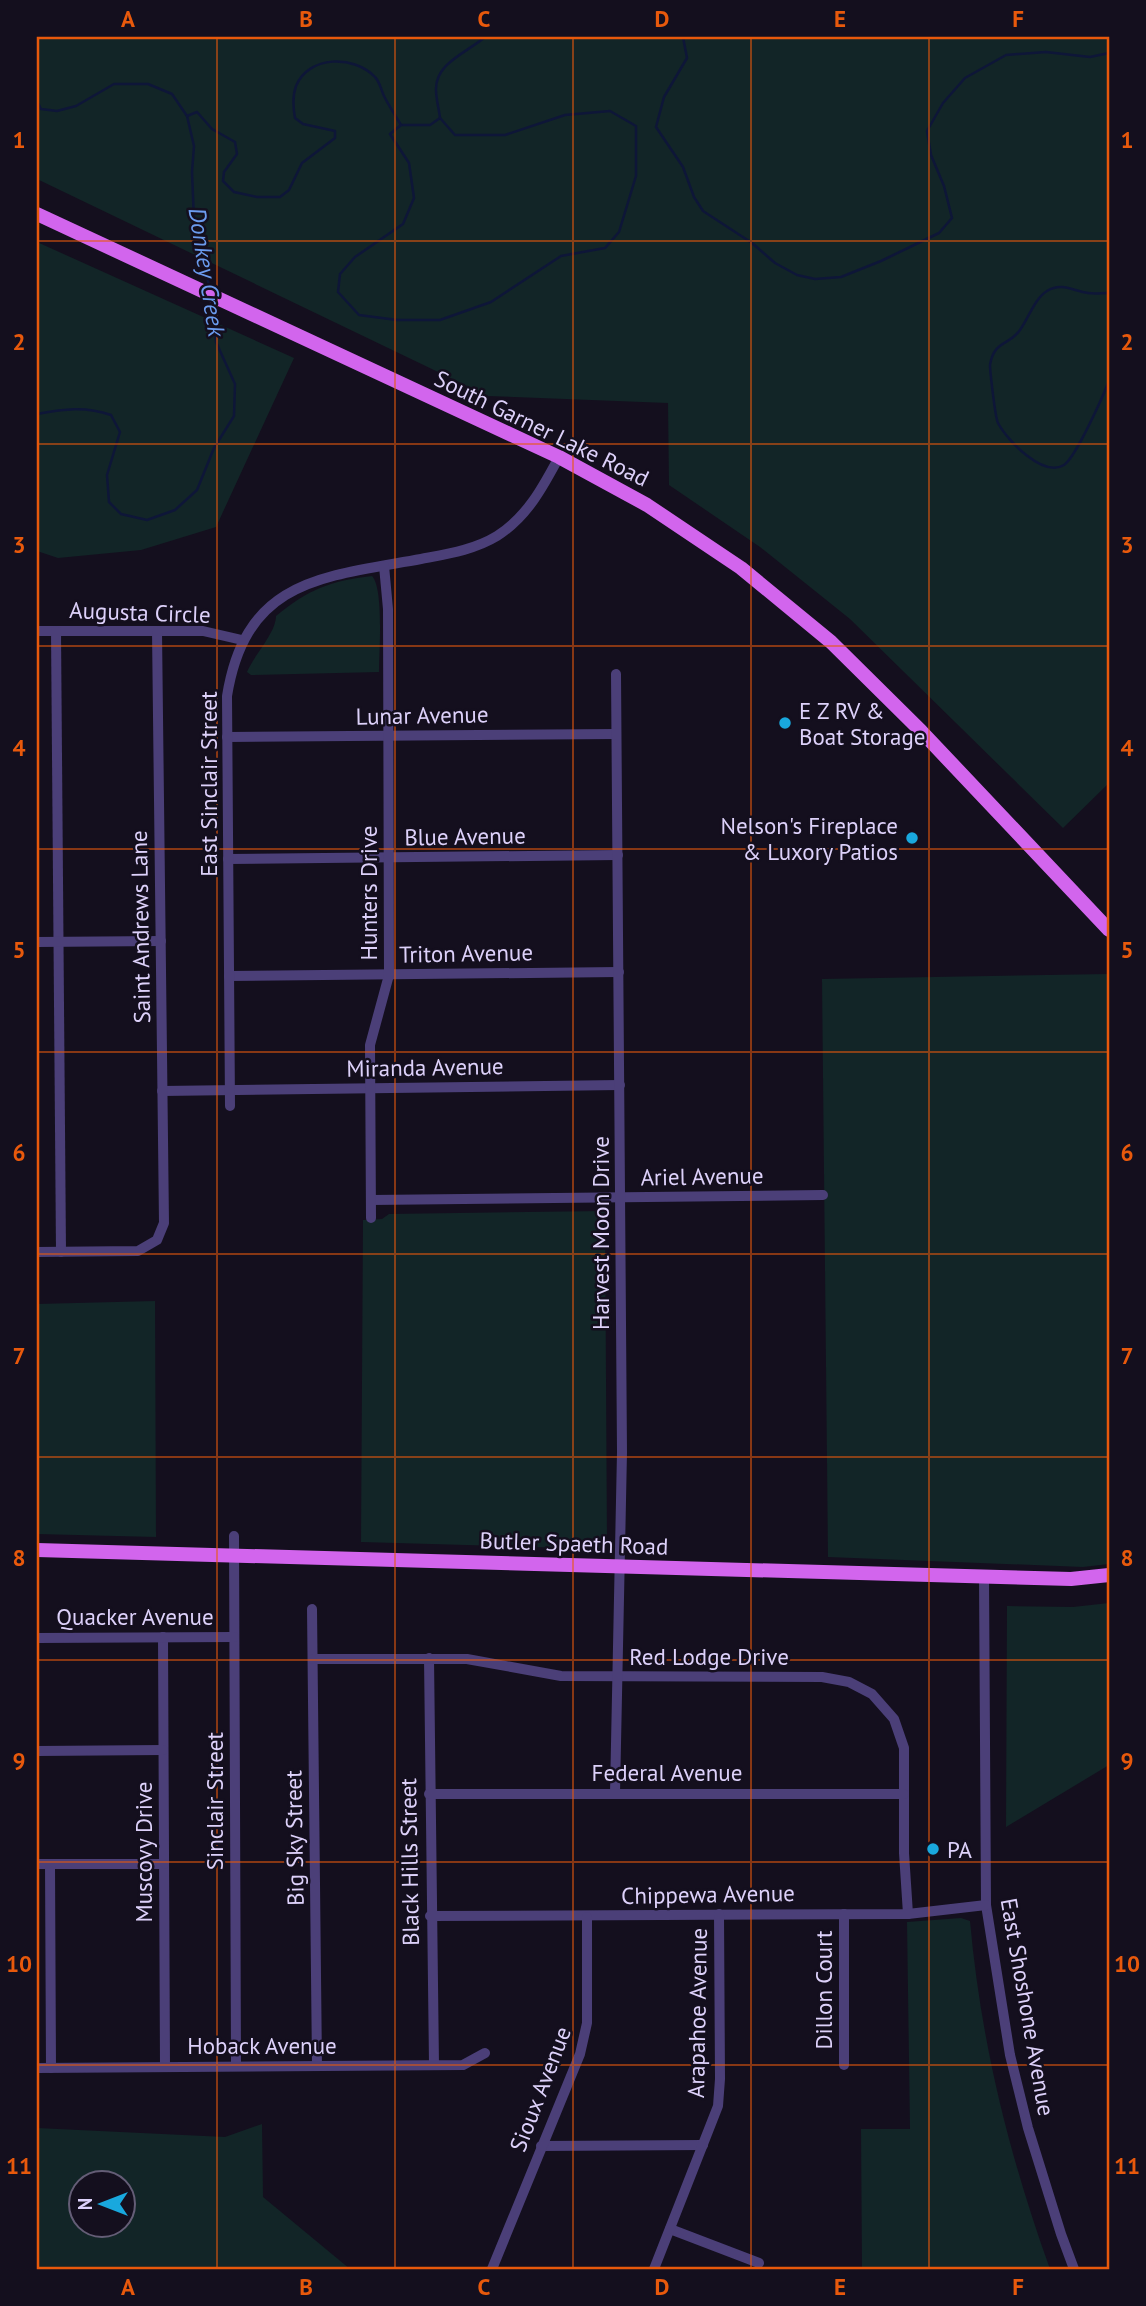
<svg xmlns="http://www.w3.org/2000/svg" width="1146" height="2306" viewBox="0 0 1146 2306" font-family="'PT Sans',sans-serif">
	<style>
		.green { fill: #122527; fill-rule: evenodd }
		.lines { fill: none; stroke-linecap: round; stroke-linejoin: round }
		.stream { stroke: #0e1638; stroke-width: 2.5 }
		.minor { stroke: #4b3f78; stroke-width: 10 }
		.major { stroke: #d265ed; stroke-width: 14 }
		.grid { fill: none; stroke: #e8590c; stroke-width: 2; stroke-opacity: 0.55 }
		.poi-dot { fill: #19a8de; stroke: #140f1e; stroke-width: 2.5 }
		.labels { text-anchor: middle; dominant-baseline: central; stroke-width: 5; stroke-linejoin: round; paint-order: stroke }
		.street-label { font-size: 23px; fill: #ddd1fa; stroke: #140f1e }
		.poi-label { font-size: 23px; fill: #ddd1fa; stroke: #140f1e; text-anchor: start }
		.water-label { font-size: 24px; font-style: italic; fill: #6b9bee; stroke: #140f1e }
		.neatline { fill: none; stroke: #e8590c; stroke-width: 2.5 }
		.grid-label { font-size: 23px; text-anchor: middle; font-weight: bold; fill: #e8590c }
	</style>
	<rect width="100%" height="100%" fill="#140f1e"/>
	<g class="green">
		<path d="M37,37H1109V783L1063,828L850,619L760,547L669,485L668,403L488,396L37,179Z"/>
		<path d="M37,242L294,358L216,527L141,550L58,558L37,551Z"/>
		<path d="M372,576C384,589 379,652 379,672L251,675L247,672C254,655 276,633 276,616C309,589 330,581 372,576Z"/>
		<path d="M1109,974V1564L1083,1567L828,1557L822,979Z"/>
		<path d="M605,1211L607,1545L603,1549L361,1542L363,1220L382,1219L389,1214Z"/>
		<path d="M155,1301L156,1537L37,1534V1304Z"/>
		<path d="M1109,1603V1765L1006,1827L1007,1606L1073,1607Z"/>
		<path d="M961,1918L970,1921C981,2043 1009,2155 1050,2269H862L861,2129H910L907,1922Z"/>
		<path d="M262,2124L263,2197L350,2269H37V2128L225,2137ZM80,2184H122V2226H80Z"/>
	</g>
	<g class="lines">
		<g class="stream">
			<path d="M683,37L687,58L664,97L656,127L683,167L694,197L703,211L752,243L775,263L797,275L815,279L841,277L881,261L939,233L952,218L944,186L931,155L927,131L943,103L965,78L1006,55L1046,52L1090,57L1109,53"/>
			<path d="M37,101L41,109L57,111L76,106L114,84H148L172,94L187,116L194,146L192,172L194,220L210,290"/>
			<path d="M187,116L197,112L212,129L235,142L237,154L224,172L223,181L234,192L257,197H280L289,190L302,163L335,138V131L303,124L295,118C293,107 292,97 296,86C309,55 354,55 375,77C380,82 381,90 384,96C389,106 395,115 401,125H430L440,118C439,109 436,99 436,90C435,63 468,52 485,37"/>
			<path d="M401,125L390,134L409,163L414,198L403,224L355,257L340,274L338,292L359,315L397,320H440L491,302L561,256L605,248L619,232L636,176V126L610,111L565,115L505,135H455L440,118"/>
			<path d="M1109,293C1102,293 1095,294 1088,293C1073,291 1062,282 1047,291C1035,298 1028,319 1020,330C1009,346 994,340 990,365C990,370 995,417 998,423C1007,440 1043,478 1064,465C1076,457 1103,396 1109,381"/>
			<path d="M37,414C64,409 85,406 111,415L120,432L107,475L109,502L121,514L147,520L175,510L197,490L214,448L234,416L235,384L216,342L212,300"/>
		</g>
		<g class="minor">
			<path d="M37,631H203L242,640"/>
			<path d="M56,631L61,1252"/>
			<path d="M227,737L616,734"/>
			<path d="M228,859L618,855"/>
			<path d="M37,942L161,941"/>
			<path d="M229,976L619,972"/>
			<path d="M162,1091L620,1085"/>
			<path d="M230,1106L227,696C246,579 322,577 421,559C447,554 474,550 497,536C527,517 543,487 559,457"/>
			<path d="M371,1200L823,1195"/>
			<path d="M371,1218L370,1045L389,975L388,609L384,566"/>
			<path d="M37,1252L138,1251L157,1240L164,1223L157,631"/>
			<path d="M234,1536L236,2066"/>
			<path d="M984,1576L986,1905L1010,2055L1028,2128L1061,2234L1074,2269"/>
			<path d="M312,1609L317,2066"/>
			<path d="M163,1637L165,2067"/>
			<path d="M37,1638L234,1637"/>
			<path d="M429,1658L434,2065"/>
			<path d="M313,1659H467L561,1676L822,1677L849,1682L872,1694L894,1719L904,1748V1853L908,1914"/>
			<path d="M37,1751L163,1750"/>
			<path d="M615,1793L622,1452L616,674"/>
			<path d="M429,1794H904"/>
			<path d="M37,1864H164"/>
			<path d="M50,1864L51,2068"/>
			<path d="M844,1914V2065"/>
			<path d="M430,1916L908,1914L986,1905"/>
			<path d="M37,2068L463,2065L485,2053"/>
			<path d="M541,2146L703,2145"/>
			<path d="M670,2229L759,2263"/>
			<path d="M492,2269L580,2054L587,2023V1917"/>
			<path d="M654,2269L718,2106L720,2079L719,1914"/>
		</g>
		<g class="major">
			<path d="M37,214L559,457L647,505L741,568L831,642L921,731L1109,930"/>
			<path d="M37,1550L1071,1579L1109,1575"/>
		</g>
	</g>
	<path class="grid" d="M217,37V2269M395,37V2269M573,37V2269M751,37V2269M929,37V2269M37,241H1109M37,444H1109M37,646H1109M37,849H1109M37,1052H1109M37,1254H1109M37,1457H1109M37,1660H1109M37,1862H1109M37,2065H1109"/>
	<g class="poi-dot">
		<circle cx="785" cy="723" r="7"/>
		<circle cx="912" cy="838" r="7"/>
		<circle cx="933" cy="1849" r="7"/>
	</g>
	<g class="labels">
		<g class="street-label">
			<text transform="translate(542 428) rotate(26)">South Garner Lake Road</text>
			<text transform="translate(140 612) rotate(2)">Augusta Circle</text>
			<text transform="translate(422 715) rotate(-1)">Lunar Avenue</text>
			<text transform="translate(208 784) rotate(-90)">East Sinclair Street</text>
			<text transform="translate(465 836) rotate(-1)">Blue Avenue</text>
			<text transform="translate(368 893) rotate(-90)">Hunters Drive</text>
			<text transform="translate(140 927) rotate(-91)">Saint Andrews Lane</text>
			<text transform="translate(466 953) rotate(-1)">Triton Avenue</text>
			<text transform="translate(425 1067) rotate(-1)">Miranda Avenue</text>
			<text transform="translate(702 1176) rotate(-1)">Ariel Avenue</text>
			<text transform="translate(600 1233) rotate(-90)">Harvest Moon Drive</text>
			<text transform="translate(574 1543) rotate(2)">Butler Spaeth Road</text>
			<text x="135" y="1616">Quacker Avenue</text>
			<text x="709" y="1656">Red Lodge Drive</text>
			<text x="667" y="1772">Federal Avenue</text>
			<text transform="translate(214 1801) rotate(-90)">Sinclair Street</text>
			<text transform="translate(294 1838) rotate(-91)">Big Sky Street</text>
			<text transform="translate(143 1852) rotate(-90)">Muscovy Drive</text>
			<text transform="translate(409 1862) rotate(-91)">Black Hills Street</text>
			<text transform="translate(708 1894) rotate(-1)">Chippewa Avenue</text>
			<text transform="translate(823 1990) rotate(-90)">Dillon Court</text>
			<text transform="translate(1028 2007) rotate(80)">East Shoshone Avenue</text>
			<text transform="translate(697 2013) rotate(-89)">Arapahoe Avenue</text>
			<text x="262" y="2045">Hoback Avenue</text>
			<text transform="translate(540 2089) rotate(-69)">Sioux Avenue</text>
		</g>
		<g class="poi-label">
			<text x="799" y="710">E Z RV &amp;<tspan x="799" dy="26">Boat Storage</tspan></text>
			<text x="898" y="825" text-anchor="end">Nelson's Fireplace<tspan x="898" dy="26">&amp; Luxory Patios</tspan></text>
			<text x="947" y="1849">PA</text>
		</g>
		<g class="water-label">
			<text transform="translate(207 272) rotate(81)">Donkey Creek</text>
		</g>
	</g>
	<rect width="1146" height="2306" fill="none" stroke="#140f1e" stroke-width="77"/>
	<g transform="translate(102 2204) rotate(270)"><circle r="33" fill="#140f1e" stroke="#645d76" stroke-width="2"/>
	<path d="M0-5L12 26L0 18L-12 26Z" fill="#19a8de"/>
	<text y="-10" font-size="19" font-weight="bold" text-anchor="middle" fill="#ddd1fa">N</text>
	</g>
	<rect x="38" y="38" width="1070" height="2230" class="neatline"/>
	<g class="grid-label">
		<text x="128" y="27">A</text>
		<text x="306" y="27">B</text>
		<text x="484" y="27">C</text>
		<text x="662" y="27">D</text>
		<text x="840" y="27">E</text>
		<text x="1018" y="27">F</text>
		<text x="19" y="148">1</text>
		<text x="1127" y="148">1</text>
		<text x="19" y="350">2</text>
		<text x="1127" y="350">2</text>
		<text x="19" y="553">3</text>
		<text x="1127" y="553">3</text>
		<text x="19" y="756">4</text>
		<text x="1127" y="756">4</text>
		<text x="19" y="958">5</text>
		<text x="1127" y="958">5</text>
		<text x="19" y="1161">6</text>
		<text x="1127" y="1161">6</text>
		<text x="19" y="1364">7</text>
		<text x="1127" y="1364">7</text>
		<text x="19" y="1566">8</text>
		<text x="1127" y="1566">8</text>
		<text x="19" y="1769">9</text>
		<text x="1127" y="1769">9</text>
		<text x="19" y="1972">10</text>
		<text x="1127" y="1972">10</text>
		<text x="19" y="2174">11</text>
		<text x="1127" y="2174">11</text>
		<text x="128" y="2295">A</text>
		<text x="306" y="2295">B</text>
		<text x="484" y="2295">C</text>
		<text x="662" y="2295">D</text>
		<text x="840" y="2295">E</text>
		<text x="1018" y="2295">F</text>
	</g>
</svg>
